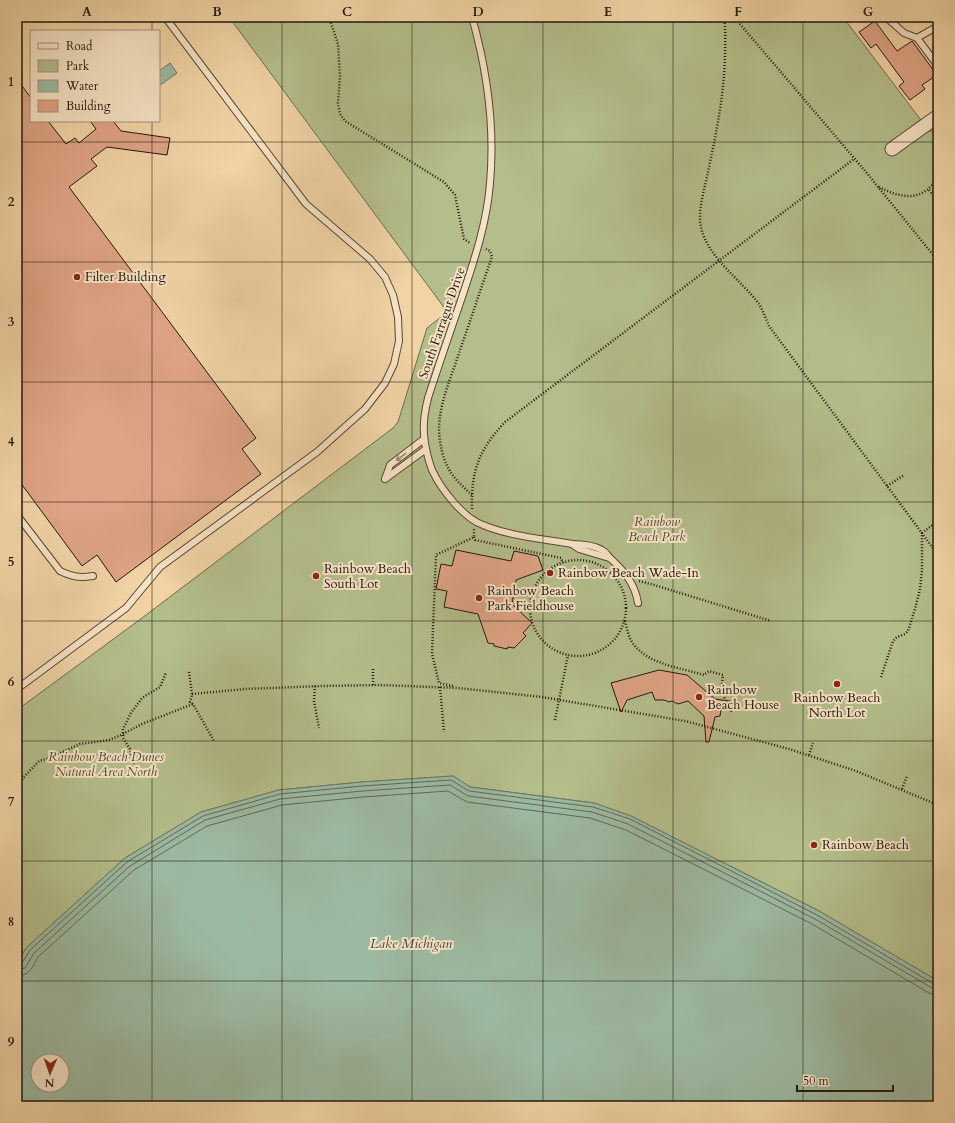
<svg xmlns="http://www.w3.org/2000/svg" width="955" height="1123" viewBox="0 0 955 1123" font-family="Cardo,serif">
	<style>
		.green { fill: #b4be8b; stroke: #6a6c4d }
		.water { fill: #9cb9a1; stroke: #6b7967; fill-rule: evenodd }
		.lines { fill: none; stroke-linecap: round; stroke-linejoin: round }
		.shore { stroke: #5e6958; stroke-width: 1 }
		.building { fill: #dfa485; stroke: #21190f }
		.service-casing { stroke: #554834; stroke-width: 8 }
		.minor-casing { stroke: #554834; stroke-width: 15 }
		.path { stroke: #21190f; stroke-width: 2.5; stroke-dasharray: 1 2; stroke-linecap: butt }
		.service { stroke: #f6e2c4; stroke-width: 6 }
		.minor { stroke: #f6e2c4; stroke-width: 13 }
		.oneway { stroke: #968873 }
		.grid { fill: none; stroke: #21190f; stroke-width: 1; stroke-opacity: 0.55 }
		.poi-dot { fill: #8f2418; stroke: #f6e2c4; stroke-width: 1.5 }
		.labels { text-anchor: middle; dominant-baseline: central; stroke-width: 4; stroke-linejoin: round; paint-order: stroke }
		.poi-label { font-size: 13px; fill: #21190f; stroke: #f6e2c4; text-anchor: start }
		.street-label { font-size: 13px; fill: #21190f; stroke: #f6e2c4 }
		.park-label { font-size: 13px; font-style: italic; fill: #4d4b34; stroke: #f6e2c4 }
		.water-label { font-size: 14px; font-style: italic; fill: #46493b; stroke: #f6e2c4 }
		.neatline { fill: none; stroke: #21190f; stroke-width: 1.5 }
		.grid-label { font-size: 13px; text-anchor: middle; font-weight: bold; fill: #21190f }
	</style>
	<rect width="100%" height="100%" fill="#f1d3a5"/>
	<filter id="stains"><feTurbulence type="fractalNoise" baseFrequency=".005" numOctaves="4"/><feColorMatrix values="0 0 0 0 .2 0 0 0 0 .09 0 0 0 0 .02 0 0 0 .5 -.17"/></filter>
	<radialGradient id="worn" r=".72"><stop offset=".6" stop-color="#630" stop-opacity="0"/><stop offset="1" stop-color="#630" stop-opacity=".3"/></radialGradient>
	<path class="green" d="M229,17H843L930,132L938,127V981L819,911L631,816L594,803L470,787L453,776L362,782L279,790L201,812L125,858L26,948L17,964V710L142,618L393,428L398,422L427,328L445,314L443,306Z"/>
	<g class="water">
		<path d="M170,63L177,73L159,86V71Z"/>
		<path d="M453,776L470,787L594,803L631,816L819,911L938,981V1106H17V964L26,948L125,858L201,812L279,790L362,782ZM38,1061H62V1085H38Z"/>
	</g>
	<g class="lines">
		<g class="shore">
			<path d="M17,965L22,963L30,950L127,862L203,816L280,794L362,786L451,780L469,791L593,807L630,819L817,915L934,984L938,985"/>
			<path d="M17,970L25,968L34,953L130,866L205,820L280,799L363,791L450,785L468,796L592,812L628,824L815,919L932,988L938,990"/>
			<path d="M17,976C30,976 33,966 38,957L134,870L207,826L282,805L363,797L448,791L467,802L590,818L626,830L812,924L929,993L938,996"/>
		</g>
	</g>
	<g class="building">
		<path d="M875,21L897,51L912,41L937,75L922,85L925,89L910,100L899,86L904,82L876,44L871,48L859,32Z"/>
		<path d="M17,79L31,98V121H48L66,144L75,138L79,143L96,129L90,121H113L121,131L170,138L167,155L107,147L91,159L97,166L69,187L256,438L242,449L261,474L116,582L97,555L82,566L17,478Z"/>
		<path d="M456,550L511,561L514,551L538,556L543,570L516,580L512,604L532,623L523,633L526,636L514,648L508,647L507,649L494,646V644L488,643L478,614L444,607L447,591L436,589L441,564L452,566Z"/>
		<path d="M659,670L687,675L715,699L736,702L721,710L720,716L715,717L709,742H706L704,716L688,701L678,704L672,701L669,702L664,700H655L652,692L627,700L621,712L611,683Z"/>
	</g>
	<g class="lines">
		<defs>
			<g id="service">
				<path d="M472,17C487,70 495,127 490,183C487,224 473,264 460,303C449,335 438,367 428,398C425,410 423,423 424,435C425,446 428,459 432,470C441,489 463,518 483,525C509,536 544,539 572,544C582,544 593,545 602,550C606,552 608,556 611,559C625,572 635,584 638,603"/>
				<path d="M886,17L904,33L917,38"/>
				<path d="M938,26L917,38L938,66"/>
				<path d="M385,479L390,465L424,439"/>
				<path d="M385,479L426,449"/>
				<path d="M17,515L60,571C73,577 79,578 93,576"/>
				<path d="M572,544L579,549L609,558"/>
				<path d="M17,689L126,608L160,567L317,452L365,409L385,383L394,364L399,341L398,317L393,295L385,277L370,259L306,204L165,17"/>
			</g>
			<path id="minor" d="M892,149L938,116"/>
		</defs>
		<use href="#service" class="service-casing"/>
		<use href="#minor" class="minor-casing"/>
		<g class="path">
			<path d="M329,17L338,44L340,77L338,103L340,114L345,121L444,182L455,195L464,239L470,243"/>
			<path d="M724,17C726,30 725,43 725,56C724,94 717,130 709,167C706,186 697,208 701,227C707,257 742,281 759,304C763,311 766,319 769,326L938,555"/>
			<path d="M734,17L866,172L938,261"/>
			<path d="M934,143L938,148"/>
			<path d="M879,187C902,199 923,202 938,177"/>
			<path d="M929,190L938,202"/>
			<path d="M887,486L904,475"/>
			<path d="M472,495C453,478 444,468 440,441C435,411 451,379 460,350C471,319 481,288 492,257L490,251L486,249"/>
			<path d="M472,509C471,470 479,450 505,422L854,159"/>
			<path d="M474,537L475,540L561,558L563,563"/>
			<circle cx="578" cy="608" r="48"/>
			<path d="M639,581L651,584L771,621"/>
			<path d="M625,621C627,628 628,636 632,642C646,664 681,668 704,675L709,671L723,675C720,692 724,698 732,712"/>
			<path d="M189,672L192,694L190,702L193,704L214,741"/>
			<path d="M881,677L893,641L897,637L905,634L908,631L915,609L920,589L922,570V533L938,521"/>
			<path d="M373,685V667"/>
			<path d="M315,686L314,701L319,728"/>
			<path d="M453,686L439,683L432,654L436,555L474,537V529"/>
			<path d="M440,687L444,732"/>
			<path d="M192,694L245,689L322,686L380,685L458,688L542,697L685,721L789,749L856,771L938,805"/>
			<path d="M555,720L568,655"/>
			<path d="M809,755L813,743"/>
			<path d="M137,772L130,749L123,738V729L131,713L142,698L160,687L166,673"/>
			<path d="M17,787L23,778L39,761L50,758L80,744L109,740L121,735L142,724L193,704"/>
			<path d="M902,789L907,776"/>
		</g>
		<use href="#service" class="service"/>
		<use href="#minor" class="minor"/>
	</g>
	<defs><path id="oneway-shaft" d="M-6 0H5M1.5-3L5.5 0L1.5 3" fill="none" stroke-width="1.6" stroke-linecap="round" stroke-linejoin="round"/></defs>
	<use class="oneway" href="#oneway-shaft" transform="translate(401 457) rotate(143)"/>
	<path class="grid" d="M152,17V31M282,17V1106M412,17V1106M543,17V1106M673,17V1106M803,17V1106M152,121V1106M17,142H938M17,262H938M17,382H938M17,502H938M17,621H938M17,741H938M17,861H938M17,981H938"/>
	<g class="poi-dot">
		<circle cx="77" cy="277" r="4"/>
		<circle cx="550" cy="573" r="4"/>
		<circle cx="316" cy="576" r="4"/>
		<circle cx="479" cy="598" r="4"/>
		<circle cx="837" cy="684" r="4"/>
		<circle cx="699" cy="697" r="4"/>
		<circle cx="814" cy="845" r="4"/>
	</g>
	<g class="labels">
		<g class="poi-label">
			<text x="85" y="277">Filter Building</text>
			<text x="324" y="569">Rainbow Beach<tspan x="324" dy="15">South Lot</tspan></text>
			<text x="558" y="573">Rainbow Beach Wade-In</text>
			<text x="487" y="591">Rainbow Beach<tspan x="487" dy="15">Park Fieldhouse</tspan></text>
			<text x="707" y="690">Rainbow<tspan x="707" dy="15">Beach House</tspan></text>
			<text x="837" y="698" text-anchor="middle">Rainbow Beach<tspan x="837" dy="15">North Lot</tspan></text>
			<text x="822" y="845">Rainbow Beach</text>
		</g>
		<g class="street-label">
			<text transform="translate(442 323) rotate(-71)">South Farragut Drive</text>
		</g>
		<g class="park-label">
			<text x="657" y="522">Rainbow<tspan x="657" dy="15">Beach Park</tspan></text>
			<text x="106" y="757">Rainbow Beach Dunes<tspan x="106" dy="15">Natural Area North</tspan></text>
		</g>
		<g class="water-label">
			<text x="411" y="943">Lake Michigan</text>
		</g>
	</g>
	<rect width="955" height="1123" fill="none" stroke="#f1d3a5" stroke-width="44"/>
	<rect x="30" y="30" width="130" height="92" fill="#f6e2c4" stroke="#a1927c"/>
	<rect x="38" y="43" width="20" height="6" fill="#f6e2c4" stroke="#a1927c"/>
	<text x="66" y="50" font-size="12" fill="#21190f">Road</text>
	<rect x="38" y="60" width="20" height="12" fill="#b4be8b" stroke="#a1927c"/>
	<text x="66" y="70" font-size="12" fill="#21190f">Park</text>
	<rect x="38" y="80" width="20" height="12" fill="#9cb9a1" stroke="#a1927c"/>
	<text x="66" y="90" font-size="12" fill="#21190f">Water</text>
	<rect x="38" y="100" width="20" height="12" fill="#dfa485" stroke="#a1927c"/>
	<text x="66" y="110" font-size="12" fill="#21190f">Building</text>
	<g transform="translate(50 1073) rotate(182)"><circle r="19" fill="#f6e2c4" stroke="#a1927c"/>
	<path d="M0-3L7 15L0 10L-7 15Z" fill="#8f2418"/>
	<text y="-6" font-size="11" font-weight="bold" text-anchor="middle" fill="#21190f">N</text>
	</g>
	<path d="M797 1085v6h96v-6" fill="none" stroke="#21190f" stroke-width="2"/>
	<text x="803" y="1085" font-size="12" fill="#21190f" stroke="#f6e2c4" stroke-width="3" paint-order="stroke">50 m</text>
	<rect x="22" y="22" width="911" height="1079" class="neatline"/>
	<g class="grid-label">
		<text x="87" y="16">A</text>
		<text x="217" y="16">B</text>
		<text x="347" y="16">C</text>
		<text x="478" y="16">D</text>
		<text x="608" y="16">E</text>
		<text x="738" y="16">F</text>
		<text x="868" y="16">G</text>
		<text x="11" y="86">1</text>
		<text x="11" y="206">2</text>
		<text x="11" y="326">3</text>
		<text x="11" y="446">4</text>
		<text x="11" y="566">5</text>
		<text x="11" y="686">6</text>
		<text x="11" y="806">7</text>
		<text x="11" y="926">8</text>
		<text x="11" y="1046">9</text>
	</g>
	<rect width="100%" height="100%" filter="url(#stains)"/>
	<rect width="100%" height="100%" fill="url(#worn)"/>
</svg>
